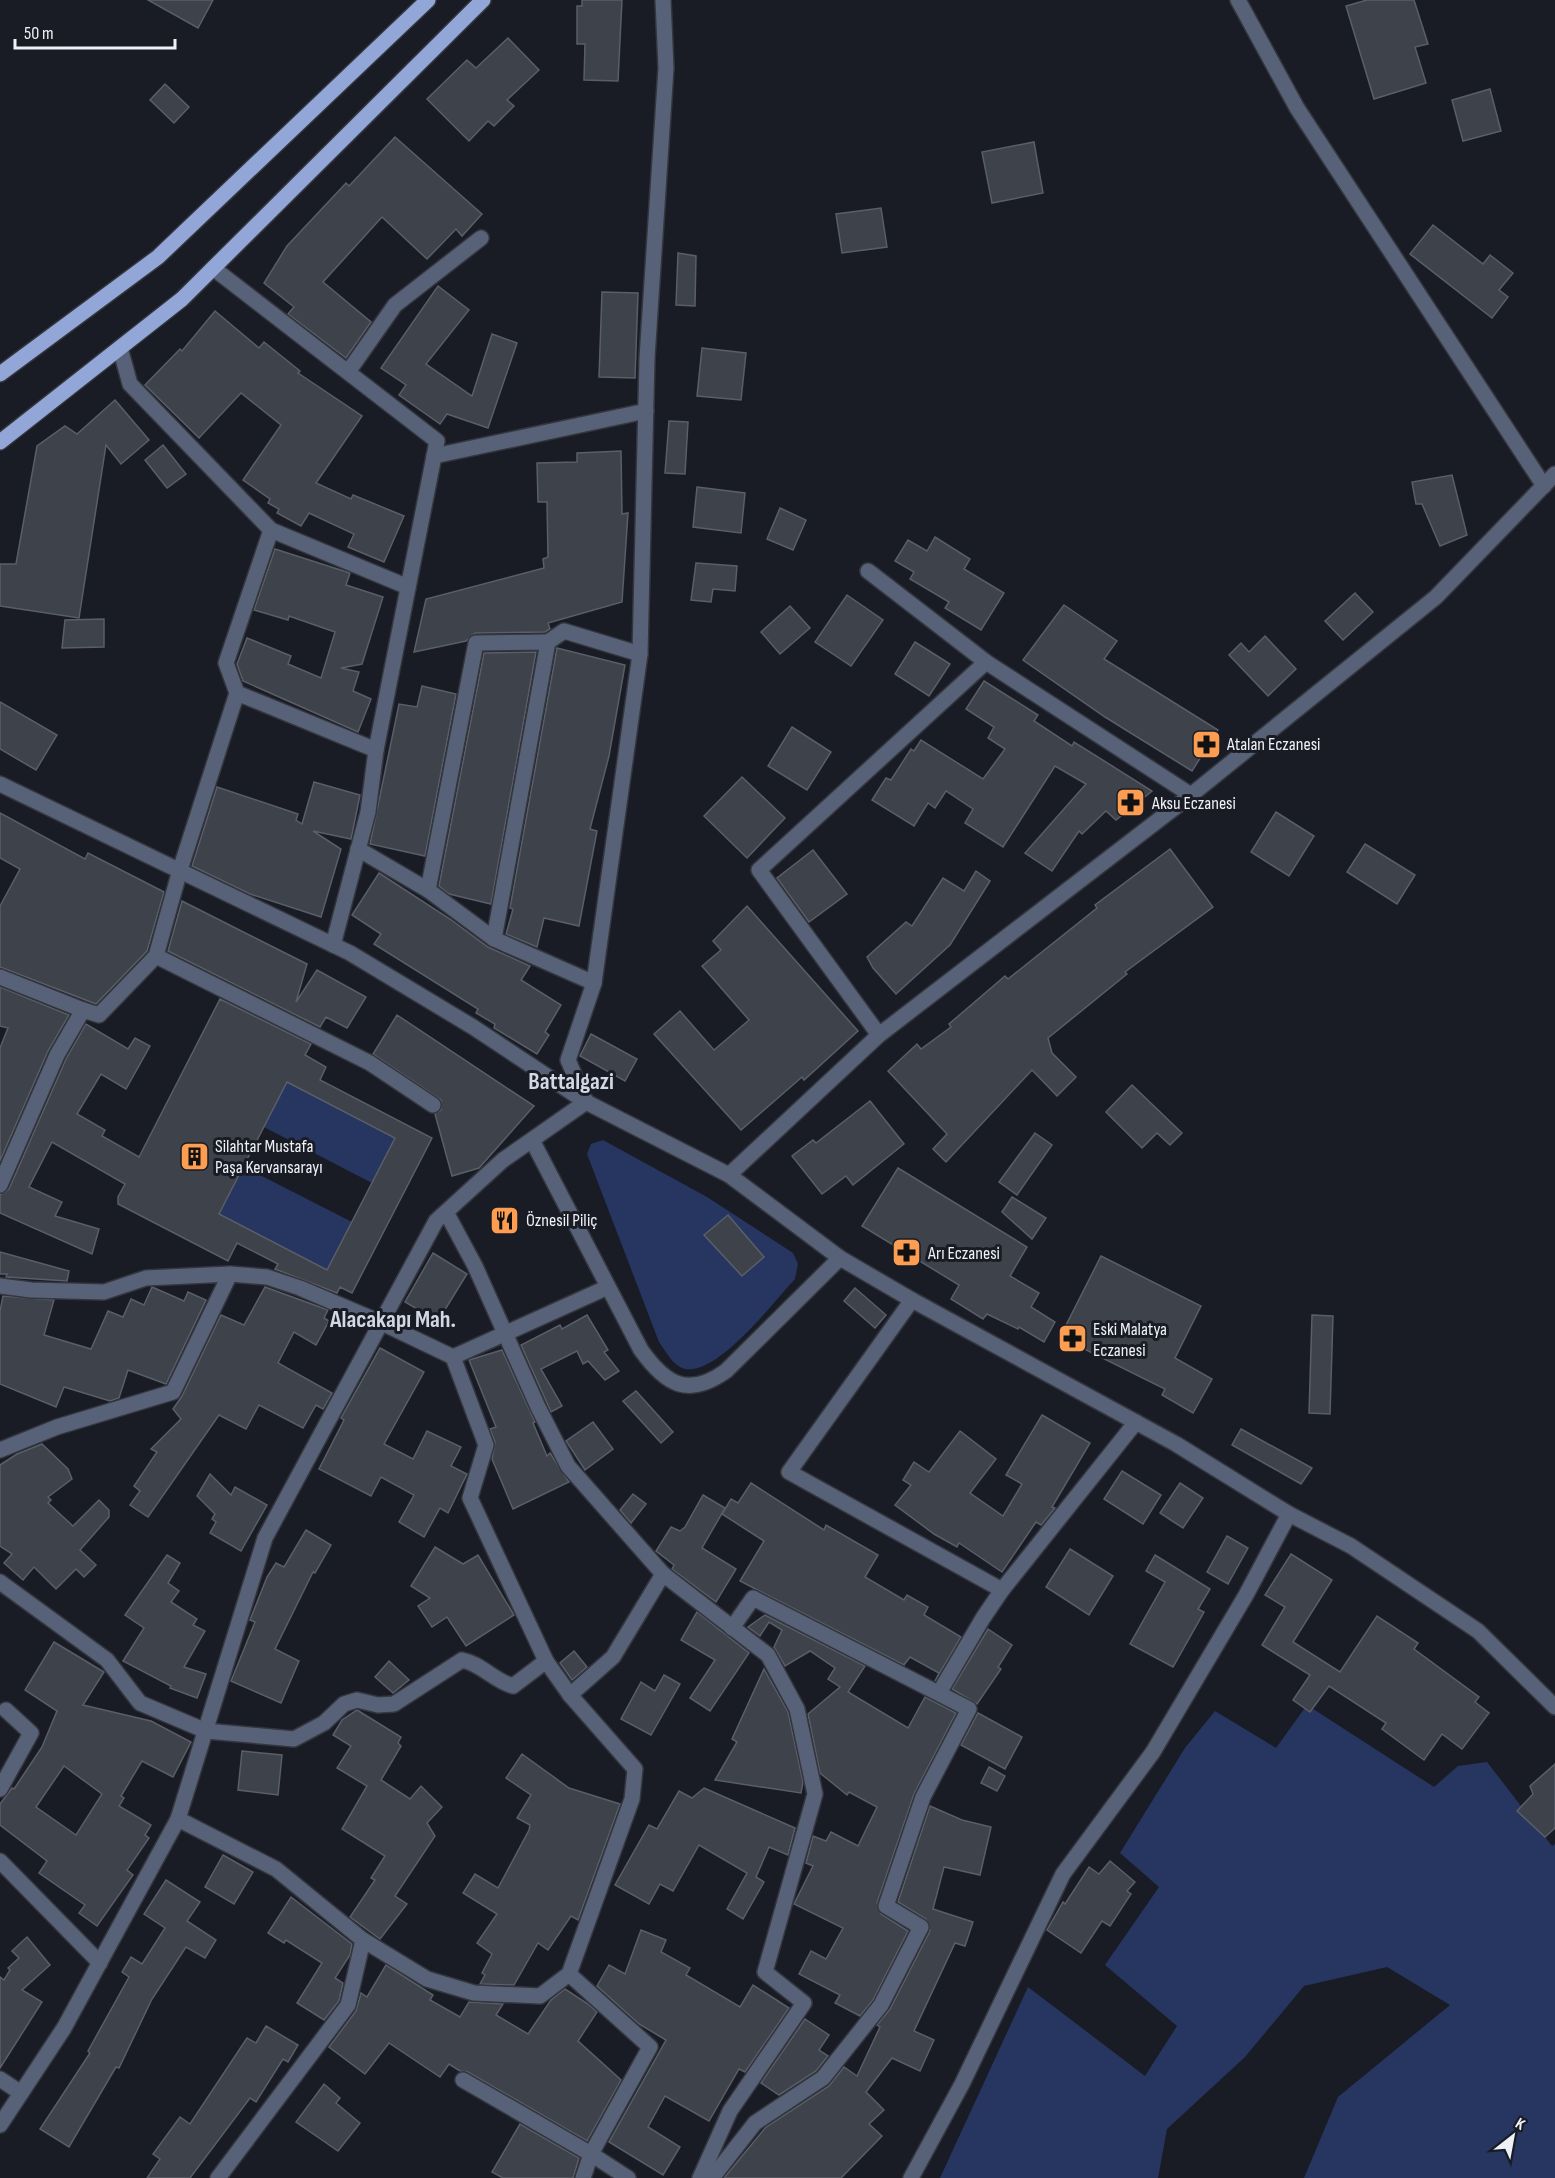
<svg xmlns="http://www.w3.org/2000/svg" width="1555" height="2178" viewBox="0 0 1555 2178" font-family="'Sofia Sans Condensed',sans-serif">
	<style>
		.green { fill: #263660 }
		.building { fill: #3e424b; stroke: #5a5e68; stroke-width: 1.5; fill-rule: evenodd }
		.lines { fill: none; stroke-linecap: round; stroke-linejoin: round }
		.minor-casing { stroke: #33363d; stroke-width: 18 }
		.major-casing { stroke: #33363d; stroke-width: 18 }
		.minor { stroke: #576178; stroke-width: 15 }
		.major { stroke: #92a7d7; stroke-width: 15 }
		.labels { text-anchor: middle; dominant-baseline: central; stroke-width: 6; stroke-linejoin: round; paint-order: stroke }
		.poi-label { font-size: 18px; fill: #eef1f7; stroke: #191c24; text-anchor: start }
		.district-label { font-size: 24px; font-weight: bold; fill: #d3d8e4; stroke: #191c24 }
	</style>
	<rect width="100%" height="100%" fill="#191c24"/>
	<g class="green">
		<path d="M287,1082L395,1138L372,1183L264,1127Z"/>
		<path d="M603,1140L707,1197L793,1253L798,1264L795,1279C774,1301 712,1384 680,1367C670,1361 665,1350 659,1342L587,1154L591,1144Z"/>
		<path d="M244,1167L352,1222L327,1270L219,1214Z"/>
		<path d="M1307,1705L1434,1787L1458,1766L1487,1762L1552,1846L1555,1844V2178H1304L1338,2097L1450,2005L1387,1967L1304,1986L1245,2057L1167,2129L1158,2178H940L1028,1987L1145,2076L1177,2026L1105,1965L1159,1887L1120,1853L1185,1748L1215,1711L1276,1748Z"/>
	</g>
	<g class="building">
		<path d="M148,0H213L198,28Z"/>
		<path d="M582,0H622L618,81L584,80L585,44H577V6H582Z"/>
		<path d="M1367,0H1414L1428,44L1415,47L1426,83L1374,99L1346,6Z"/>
		<path d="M508,38L539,70L507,100L514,106L494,126L488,121L469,141L427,99L467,60L476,68Z"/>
		<path d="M165,84L189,107L174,123L150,100Z"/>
		<path d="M1490,89L1501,131L1463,141L1452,100Z"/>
		<path d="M395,137L482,214L462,236L456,229L427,259L382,217L323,282L371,322L346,358L288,314L294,307L264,283L287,246L346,183L349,186Z"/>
		<path d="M1034,142L1043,193L992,203L982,152Z"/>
		<path d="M881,208L887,247L842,253L836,214Z"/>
		<path d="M1433,225L1483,264L1490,255L1513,273L1499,290L1508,297L1492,318L1410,254Z"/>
		<path d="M678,253L696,256L695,306L676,305Z"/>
		<path d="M438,286L469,310L426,364L472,396L492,334L517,343L488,428L447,414L440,424L399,395L406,385L381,368Z"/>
		<path d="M602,292L638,293L635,378L599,377Z"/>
		<path d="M215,311L259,348L264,342L300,371L298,373L362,416L316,483L351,499L353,495L404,516L384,562L348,547L354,534L309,513L301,526L277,513L279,509L268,503L270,499L243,480L281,425L241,393L199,438L145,385L180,349L182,351Z"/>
		<path d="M702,348L746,353L741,400L697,396Z"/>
		<path d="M115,400L149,440L121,464L106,445L79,618L0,606V564H16L37,446L65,426L77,434Z"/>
		<path d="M669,421L688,422L685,474L665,473Z"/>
		<path d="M163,445L186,474L167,488L145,460Z"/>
		<path d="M621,451L622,514L628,513L622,602L548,623L550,629L545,632L475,633L466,641L414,652L426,599L544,568L543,559L548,557L547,502H538L537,463L577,462V453Z"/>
		<path d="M1452,475L1467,535L1440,546L1422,504H1416L1412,482Z"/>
		<path d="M697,487L745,493L741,533L693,527Z"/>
		<path d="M780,508L806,520L793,550L767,539Z"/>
		<path d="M935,537L970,559L964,569L1004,593L981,630L945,608L949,602L910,579L914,572L895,561L908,540L927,551Z"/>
		<path d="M275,549L350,573L346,585L383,597L362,664L341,668L359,672L353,691L371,699L358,732L243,681L237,664L247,638L291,656L288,664L321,678L335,632L289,616L288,620L254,610Z"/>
		<path d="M696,563L737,566L735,591L713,589L711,602L691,600Z"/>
		<path d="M1355,593L1373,612L1343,640L1325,621Z"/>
		<path d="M847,595L883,620L851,666L815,642Z"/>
		<path d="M1064,605L1117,641L1104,659L1218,730L1192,771L1105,717L1023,660Z"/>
		<path d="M790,606L810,628L780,654L761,632Z"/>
		<path d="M104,619V647L62,648L65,620Z"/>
		<path d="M1265,636L1296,669L1268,696L1229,655L1241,643L1249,652Z"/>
		<path d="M915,642L950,664L929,696L895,674Z"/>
		<path d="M557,648L625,665L609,756L590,829L597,831L579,926L544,918L537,947L506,934L513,909L510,908Z"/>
		<path d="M536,652L491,904L449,894L439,886L484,653Z"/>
		<path d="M984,681L1038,715L1034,721L1072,746L1074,742L1152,791L1116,820L1106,811L1082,834L1079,831L1052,871L1025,853L1086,784L1055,766L1003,847L965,823L973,809L946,791L935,808L928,803L914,826L872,800L886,778L891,780L911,749L914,751L921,740L983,779L1005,749L988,738L994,727L966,709Z"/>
		<path d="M422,686L456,694L425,856L370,844L399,704L417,707Z"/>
		<path d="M0,702L57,735L36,770L0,749Z"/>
		<path d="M792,727L831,752L807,790L768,766Z"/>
		<path d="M742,777L785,818L747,858L704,816Z"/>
		<path d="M314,782L360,795L351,839L313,831L341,849L321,917L250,894L192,866L217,787L298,814L296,820L302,824Z"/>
		<path d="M1276,812L1314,836L1289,876L1251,852Z"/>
		<path d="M0,813L85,859L88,853L164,892L147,951L96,1004L0,967V906L20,869L0,858Z"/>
		<path d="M1365,844L1415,875L1397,904L1347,872Z"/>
		<path d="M1170,849L1213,907L1125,972L1127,974L1048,1038L1052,1053L1076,1077L1057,1096L1032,1070L946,1162L933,1149L947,1134L888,1071L917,1044L921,1049L951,1027L949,1024L1005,976L1008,979L1097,908L1095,905Z"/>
		<path d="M813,850L847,894L809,922L777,878Z"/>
		<path d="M976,871L990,881L950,945L896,994L873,968L867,957L906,922L912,926L943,878L964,891Z"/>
		<path d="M379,873L450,919L488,947L530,966L521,980L561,1005L545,1032L549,1035L537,1054L494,1028L495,1024L476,1013L478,1009L374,944L381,934L352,915Z"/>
		<path d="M182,901L307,964L296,1002L317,970L366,997L347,1028L326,1017L320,1027L168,951Z"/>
		<path d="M747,906L858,1031L804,1080L802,1077L741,1130L654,1034L680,1011L714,1050L749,1020L702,966L721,950L713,941Z"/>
		<path d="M0,987L69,1015L48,1051L0,1161V1048L8,1028L0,1026Z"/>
		<path d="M220,999L311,1044L305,1055L326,1067L320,1080L432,1138L352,1293L340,1287L337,1293L275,1269L278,1264L237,1243L228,1261L118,1204V1197L125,1184L52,1142L29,1187L62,1202L55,1216L99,1229L92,1254L0,1213V1195L9,1189L66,1059L86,1024L128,1049L135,1038L150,1046L126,1089L101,1074L77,1114L105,1130L102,1136L139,1157ZM287,1082L395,1138L327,1270L219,1214Z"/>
		<path d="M397,1015L534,1106L479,1168L452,1176L435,1114L441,1110V1100L373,1054Z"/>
		<path d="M591,1034L637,1059L625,1081L580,1056Z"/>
		<path d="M1132,1085L1182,1133L1170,1145L1157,1133L1142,1148L1106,1112Z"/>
		<path d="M870,1101L904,1144L853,1185L846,1176L822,1194L792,1156L813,1140L816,1143Z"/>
		<path d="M1035,1133L1052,1145L1017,1195L999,1182Z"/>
		<path d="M898,1168L1027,1247L1010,1276L1039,1293L1031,1307L1055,1322L1044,1342L1019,1327L1018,1329L987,1314L983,1319L951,1299L959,1285L862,1226Z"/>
		<path d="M1012,1197L1046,1218L1032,1239L1002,1212Z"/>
		<path d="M728,1215L764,1257L742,1276L704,1235Z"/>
		<path d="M0,1252L69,1271L67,1281L6,1277L7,1274H0Z"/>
		<path d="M433,1253L467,1274L438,1321L405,1302Z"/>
		<path d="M1101,1256L1201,1306L1175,1358L1212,1379L1193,1413L1162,1395L1165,1389L1060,1337Z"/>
		<path d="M152,1287L184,1301L188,1292L206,1300L166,1384L128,1370L119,1398L110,1401L64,1387L56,1407L0,1384V1311L3,1296L54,1300L44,1335L91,1349L108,1311L123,1317L131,1299L144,1305Z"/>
		<path d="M265,1287L328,1310L324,1318L329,1321L316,1345L294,1332L278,1363L332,1393L323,1409L316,1405L303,1428L259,1405L246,1429L219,1415L148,1517L130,1505L140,1491L134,1486L157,1452L151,1449L181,1419L173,1409L182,1396L221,1315L244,1325Z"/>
		<path d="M855,1288L886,1315L875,1328L844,1301Z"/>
		<path d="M587,1315L608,1350L604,1352L619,1371L605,1380L588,1361L583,1364L577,1351L541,1369L562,1406L551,1412L521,1345L560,1325L562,1329Z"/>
		<path d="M1312,1315L1333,1316L1330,1414L1309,1413Z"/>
		<path d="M380,1348L424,1372L384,1444L413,1459L427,1431L461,1447L451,1466L467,1474L448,1513L440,1508L424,1537L399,1522L414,1495L381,1477L371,1496L319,1469L344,1420L341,1418Z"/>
		<path d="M502,1350L535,1422L533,1423L547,1456L550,1453L569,1482L513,1509L492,1459L495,1442L490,1429L496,1427L469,1360Z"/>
		<path d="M636,1391L673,1432L661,1443L623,1401Z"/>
		<path d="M1042,1415L1090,1443L1052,1507L1055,1508L1041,1525L1036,1522L1002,1572L959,1543L957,1547L934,1534L895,1505L911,1485L903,1480L914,1462L929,1472L960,1431L996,1459L970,1493L1003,1516L1022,1484L1006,1475Z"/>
		<path d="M593,1422L613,1449L585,1470L566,1441Z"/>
		<path d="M1241,1429L1312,1468L1301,1484L1232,1445Z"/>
		<path d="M42,1444L68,1469L72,1479L48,1497L51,1500L48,1503L73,1526L99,1500L109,1510V1517L80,1550L96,1565L84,1577L76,1569L56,1589L34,1567L23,1580L4,1563L12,1554L0,1546V1465L17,1454Z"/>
		<path d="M1122,1471L1161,1495L1143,1524L1104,1499Z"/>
		<path d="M210,1474L231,1495L235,1487L267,1505L241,1551L210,1533L216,1522L212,1519L215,1514L197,1496Z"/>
		<path d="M751,1483L824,1530L826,1525L878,1555L865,1577L904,1600L907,1595L928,1607L924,1615L961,1637L935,1681L939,1673L910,1657L904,1665L740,1581L764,1541L722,1514L731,1499L738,1503Z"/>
		<path d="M1180,1483L1203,1498L1183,1528L1160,1513Z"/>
		<path d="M633,1494L646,1504L631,1523L620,1510Z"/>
		<path d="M703,1495L725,1508L702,1548L736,1569L716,1602L672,1569L674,1565L656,1551L671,1527L680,1531L685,1527Z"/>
		<path d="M306,1530L331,1545L315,1573L313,1572L275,1649L299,1661L281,1703L231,1681L255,1622L250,1620L267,1577L276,1563L284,1567Z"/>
		<path d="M1227,1536L1248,1548L1228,1584L1207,1572Z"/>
		<path d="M435,1547L463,1564L478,1555L514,1615L466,1646L447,1617L432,1627L418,1606L430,1598L411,1586Z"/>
		<path d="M1070,1549L1113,1576L1089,1615L1046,1587Z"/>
		<path d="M1291,1554L1332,1580L1293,1642L1340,1672L1377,1616L1418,1643L1414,1649L1479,1697L1475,1702L1489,1713L1462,1749L1442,1734L1424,1760L1382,1729L1386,1723L1329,1686L1310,1712L1293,1700L1310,1675L1262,1645L1285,1607L1265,1595Z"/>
		<path d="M167,1555L180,1563L168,1583L179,1591L171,1602L197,1619L193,1625L205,1631L184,1667L206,1674L197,1698L170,1688L171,1686L123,1661L144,1628L125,1615Z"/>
		<path d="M1155,1555L1210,1589L1198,1609L1204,1612L1173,1667L1130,1644L1165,1582L1146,1571Z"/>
		<path d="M697,1612L749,1653L710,1711L690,1698L715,1660L681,1640Z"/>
		<path d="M765,1615L865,1666L848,1692L908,1728L925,1697L956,1713L914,1794L877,1903L881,1914L908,1931L873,2000L860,2016L835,2003L840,1995L799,1974L811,1951L826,1959L843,1928L794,1904L813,1866L806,1863L813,1836L826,1841L831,1832L858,1846L877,1807L849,1792L847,1795L820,1773L808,1714L840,1687L828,1679L835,1668L810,1651L785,1666L774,1647L782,1630L769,1622L760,1636L748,1627Z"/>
		<path d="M988,1629L1012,1645L998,1667L1001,1669L977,1704L952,1689Z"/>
		<path d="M54,1642L104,1672L83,1705L151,1721L191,1742L173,1777L142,1761L121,1796L124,1798L119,1806L151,1825L145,1835L149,1838L127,1870L133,1875L97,1926L79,1913L85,1905L39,1873L47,1861L0,1825V1804L12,1788L14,1789L42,1747L57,1711L25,1690ZM64,1766L102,1794L76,1835L36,1807Z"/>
		<path d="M574,1651L587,1667L572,1680L560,1663Z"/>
		<path d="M389,1661L409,1680L393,1693L375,1677Z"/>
		<path d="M764,1669L788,1712L803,1782L801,1793L715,1780L737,1742L732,1739Z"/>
		<path d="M664,1675L680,1684L651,1735L621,1719L641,1682L655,1691Z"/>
		<path d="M357,1710L401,1737L398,1743L401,1746L381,1780L410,1799L421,1786L442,1807L427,1823L435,1836L395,1896L407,1904L380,1939L350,1917L375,1880L371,1878L385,1856L342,1829L367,1786L337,1768L351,1746L333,1735L342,1720Z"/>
		<path d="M978,1713L1022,1737L1005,1769L961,1745Z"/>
		<path d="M242,1751L282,1755L278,1795L238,1790Z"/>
		<path d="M522,1754L569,1788L620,1804L578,1920L571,1916L548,1950L538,1943L514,1985L480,1984L485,1975L482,1973L492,1954L477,1943L497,1914L463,1893L475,1874L498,1888L529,1830L530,1825L517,1818L531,1795L506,1778Z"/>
		<path d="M1555,1764V1828L1545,1837L1517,1811L1533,1794L1530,1786Z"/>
		<path d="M989,1767L1005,1776L997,1791L981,1783Z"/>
		<path d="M704,1788L795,1828L788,1855L769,1847L756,1877L764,1882L743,1919L727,1909L747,1873L699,1845L673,1891L660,1884L649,1904L615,1885L649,1825L657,1829L679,1791L692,1798Z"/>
		<path d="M930,1806L962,1820L991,1827L980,1875L944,1867L933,1909L973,1922L965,1946L955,1943L914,2031L934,2040L920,2071L892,2058L866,2092L884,2110L869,2124L882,2136L841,2178H724L766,2127L829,2086L844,2067L857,2076L880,2027L877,2025L890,2009L930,1931L926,1919L898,1902Z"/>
		<path d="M223,1855L253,1872L234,1904L205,1887Z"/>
		<path d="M1110,1861L1135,1882L1127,1891L1131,1894L1110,1926L1102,1921L1081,1953L1047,1930L1063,1902L1065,1904L1089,1867L1099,1874Z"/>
		<path d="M166,1880L200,1902L187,1921L216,1940L205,1958L186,1947L152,1999L119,2068L116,2067L69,2147L40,2129L90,2053L88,2051L129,1977L122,1972L131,1957L142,1964L165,1928L144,1914Z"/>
		<path d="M291,1897L352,1944L350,1955L335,1978L343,1983L339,2001L324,2020L297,2003L322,1963L286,1940L284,1943L268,1933Z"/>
		<path d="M641,1930L666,1940L661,1952L690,1968L686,1975L740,2007L753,1985L789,2008L745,2072L739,2069L709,2121L665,2096L648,2127L680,2147L663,2175L609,2142L666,2040L639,2024L597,1986L609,1965L625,1974Z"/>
		<path d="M27,1937L50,1965L22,1990L42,2002L0,2068V1977L4,1980L10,1970L8,1968L19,1958L12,1951Z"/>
		<path d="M386,1965L433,1995L430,2000L460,2017L469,2002L503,2004L496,2015L528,2034L551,2000L565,1989L588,2004L597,2012L578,2041L621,2080L587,2141L468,2072L460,2071L449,2064L440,2077L389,2043L365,2074L329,2047L356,2011L361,1993L367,1997Z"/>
		<path d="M805,2019L829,2035L819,2050L828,2056L816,2071L779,2095L761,2083Z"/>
		<path d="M266,2026L298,2045L288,2062L283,2059L256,2102L250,2098L190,2178H147L160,2159L153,2154L180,2117L190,2124L247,2038L256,2043Z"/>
		<path d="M324,2084L340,2098L336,2103L360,2123L338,2151L296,2122Z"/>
		<path d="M520,2124L579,2158L573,2178H503L492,2172Z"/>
	</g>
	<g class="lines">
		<defs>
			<g id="minor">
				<path d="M1238,0L1297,108L1544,486"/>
				<path d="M213,268L437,441L376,750L368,812L333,945"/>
				<path d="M120,348L130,384L271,530L408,587"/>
				<path d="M348,372L395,305L481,238"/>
				<path d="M434,456L646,411"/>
				<path d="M868,571L986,662"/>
				<path d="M548,642L564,631L640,654"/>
				<path d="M237,693L226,663L271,530"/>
				<path d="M0,784L350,953L473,1027L586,1102L729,1175L840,1258L912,1300L1176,1444L1289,1514L1351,1546L1478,1631L1555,1707"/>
				<path d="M358,849L428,890L476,643L548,642L494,939L594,983"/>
				<path d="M428,890L494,939"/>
				<path d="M156,956L370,1063L433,1105"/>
				<path d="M0,977L83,1010L57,1055L0,1185"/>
				<path d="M83,1010L99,1015L156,956L180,870L237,693L376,750"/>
				<path d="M879,1035L759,870L986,662L1191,795"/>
				<path d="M533,1142L641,1350C666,1385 688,1398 726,1371L840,1258"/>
				<path d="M729,1175L879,1035L1191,795L1436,597L1555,474"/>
				<path d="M446,1212L475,1266L538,1407L568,1466L663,1574"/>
				<path d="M0,1286L31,1290L104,1292L146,1278L230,1274L267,1277L300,1288L382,1323L453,1357L608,1287"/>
				<path d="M912,1300L789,1472L1002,1590L1136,1422"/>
				<path d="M0,1450L57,1427L173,1392L230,1274"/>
				<path d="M0,1582L107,1660L140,1703L206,1731L294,1739L324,1723L344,1704L357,1700L378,1705L394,1704L462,1660C482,1664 494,1681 513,1686L546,1661"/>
				<path d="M939,1693L983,1618L1002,1590"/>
				<path d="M570,1695L613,1657L663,1574L768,1655L797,1709L815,1794L765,1972L804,2003L730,2111L700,2178"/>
				<path d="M0,1789L31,1733L6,1710"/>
				<path d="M178,1819L276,1869L363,1940L348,2005L218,2178"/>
				<path d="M0,1861L100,1963"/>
				<path d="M363,1940L427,1979L474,1993L540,1996L569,1974L632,1799L635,1769L570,1695L546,1661L470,1498L486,1445L453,1357"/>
				<path d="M0,2079L21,2093"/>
				<path d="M463,2080L591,2154L650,2047L569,1974"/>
				<path d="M0,2125L64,2028L178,1819L265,1538L436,1221L503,1160L586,1102L568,1060L594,983L640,654L647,358L666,68L663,0"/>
				<path d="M583,2178L591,2154L628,2178"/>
				<path d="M712,2178L755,2123L823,2078L881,2005L921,1927L886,1906L923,1797L969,1709L753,1598L732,1628"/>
				<path d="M911,2178L962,2084L1063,1874L1153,1752L1246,1595L1289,1514"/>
			</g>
			<g id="major">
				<path d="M0,374L158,257L428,0"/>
				<path d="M0,442L182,299L483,0"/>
			</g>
		</defs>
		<use href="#minor" class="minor-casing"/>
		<use href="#major" class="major-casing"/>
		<use href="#minor" class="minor"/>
		<use href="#major" class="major"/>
	</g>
	<defs>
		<symbol id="pharmacy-square" viewBox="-11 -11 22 22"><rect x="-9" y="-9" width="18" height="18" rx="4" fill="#fc9d52" stroke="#191c24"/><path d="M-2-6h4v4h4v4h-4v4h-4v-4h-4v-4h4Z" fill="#111"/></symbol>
		<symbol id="building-square" viewBox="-11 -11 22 22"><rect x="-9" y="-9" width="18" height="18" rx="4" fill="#fc9d52" stroke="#191c24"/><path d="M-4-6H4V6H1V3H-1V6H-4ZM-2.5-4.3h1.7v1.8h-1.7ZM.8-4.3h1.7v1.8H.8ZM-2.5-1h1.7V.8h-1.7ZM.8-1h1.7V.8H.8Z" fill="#111"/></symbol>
		<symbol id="restaurant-square" viewBox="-11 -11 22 22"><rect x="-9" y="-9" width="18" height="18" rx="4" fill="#fc9d52" stroke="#191c24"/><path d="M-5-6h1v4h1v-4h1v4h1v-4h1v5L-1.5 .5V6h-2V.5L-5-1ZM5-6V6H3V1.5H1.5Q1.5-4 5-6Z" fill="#111"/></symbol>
	</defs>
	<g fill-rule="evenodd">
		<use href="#pharmacy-square" x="1190" y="728" width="33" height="33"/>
		<use href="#pharmacy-square" x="1114" y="786" width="33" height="33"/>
		<use href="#building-square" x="178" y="1140" width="33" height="33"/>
		<use href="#restaurant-square" x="488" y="1204" width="33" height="33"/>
		<use href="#pharmacy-square" x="890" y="1236" width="33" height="33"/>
		<use href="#pharmacy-square" x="1056" y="1322" width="33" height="33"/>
	</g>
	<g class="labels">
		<g class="poi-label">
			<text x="1227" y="744">Atalan Eczanesi</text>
			<text x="1152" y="803">Aksu Eczanesi</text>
			<text x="215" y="1146">Silahtar Mustafa<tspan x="215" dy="21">Paşa Kervansarayı</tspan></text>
			<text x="526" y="1220">Öznesil Piliç</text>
			<text x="928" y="1253">Arı Eczanesi</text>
			<text x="1093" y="1329">Eski Malatya<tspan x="1093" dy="21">Eczanesi</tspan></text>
		</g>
		<g class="district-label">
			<text x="571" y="1081">Battalgazi</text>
			<text x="393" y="1319">Alacakapı Mah.</text>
		</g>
	</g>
	<g transform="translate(1513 2136) rotate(31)" stroke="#191c24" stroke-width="4.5" paint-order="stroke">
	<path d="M0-4.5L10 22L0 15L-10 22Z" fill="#eef1f7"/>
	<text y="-9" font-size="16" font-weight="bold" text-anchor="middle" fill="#eef1f7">K</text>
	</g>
	<path d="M15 39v9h160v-9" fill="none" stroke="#eef1f7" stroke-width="3"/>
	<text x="24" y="39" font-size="18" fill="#eef1f7" stroke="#191c24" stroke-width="4.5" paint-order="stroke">50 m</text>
</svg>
